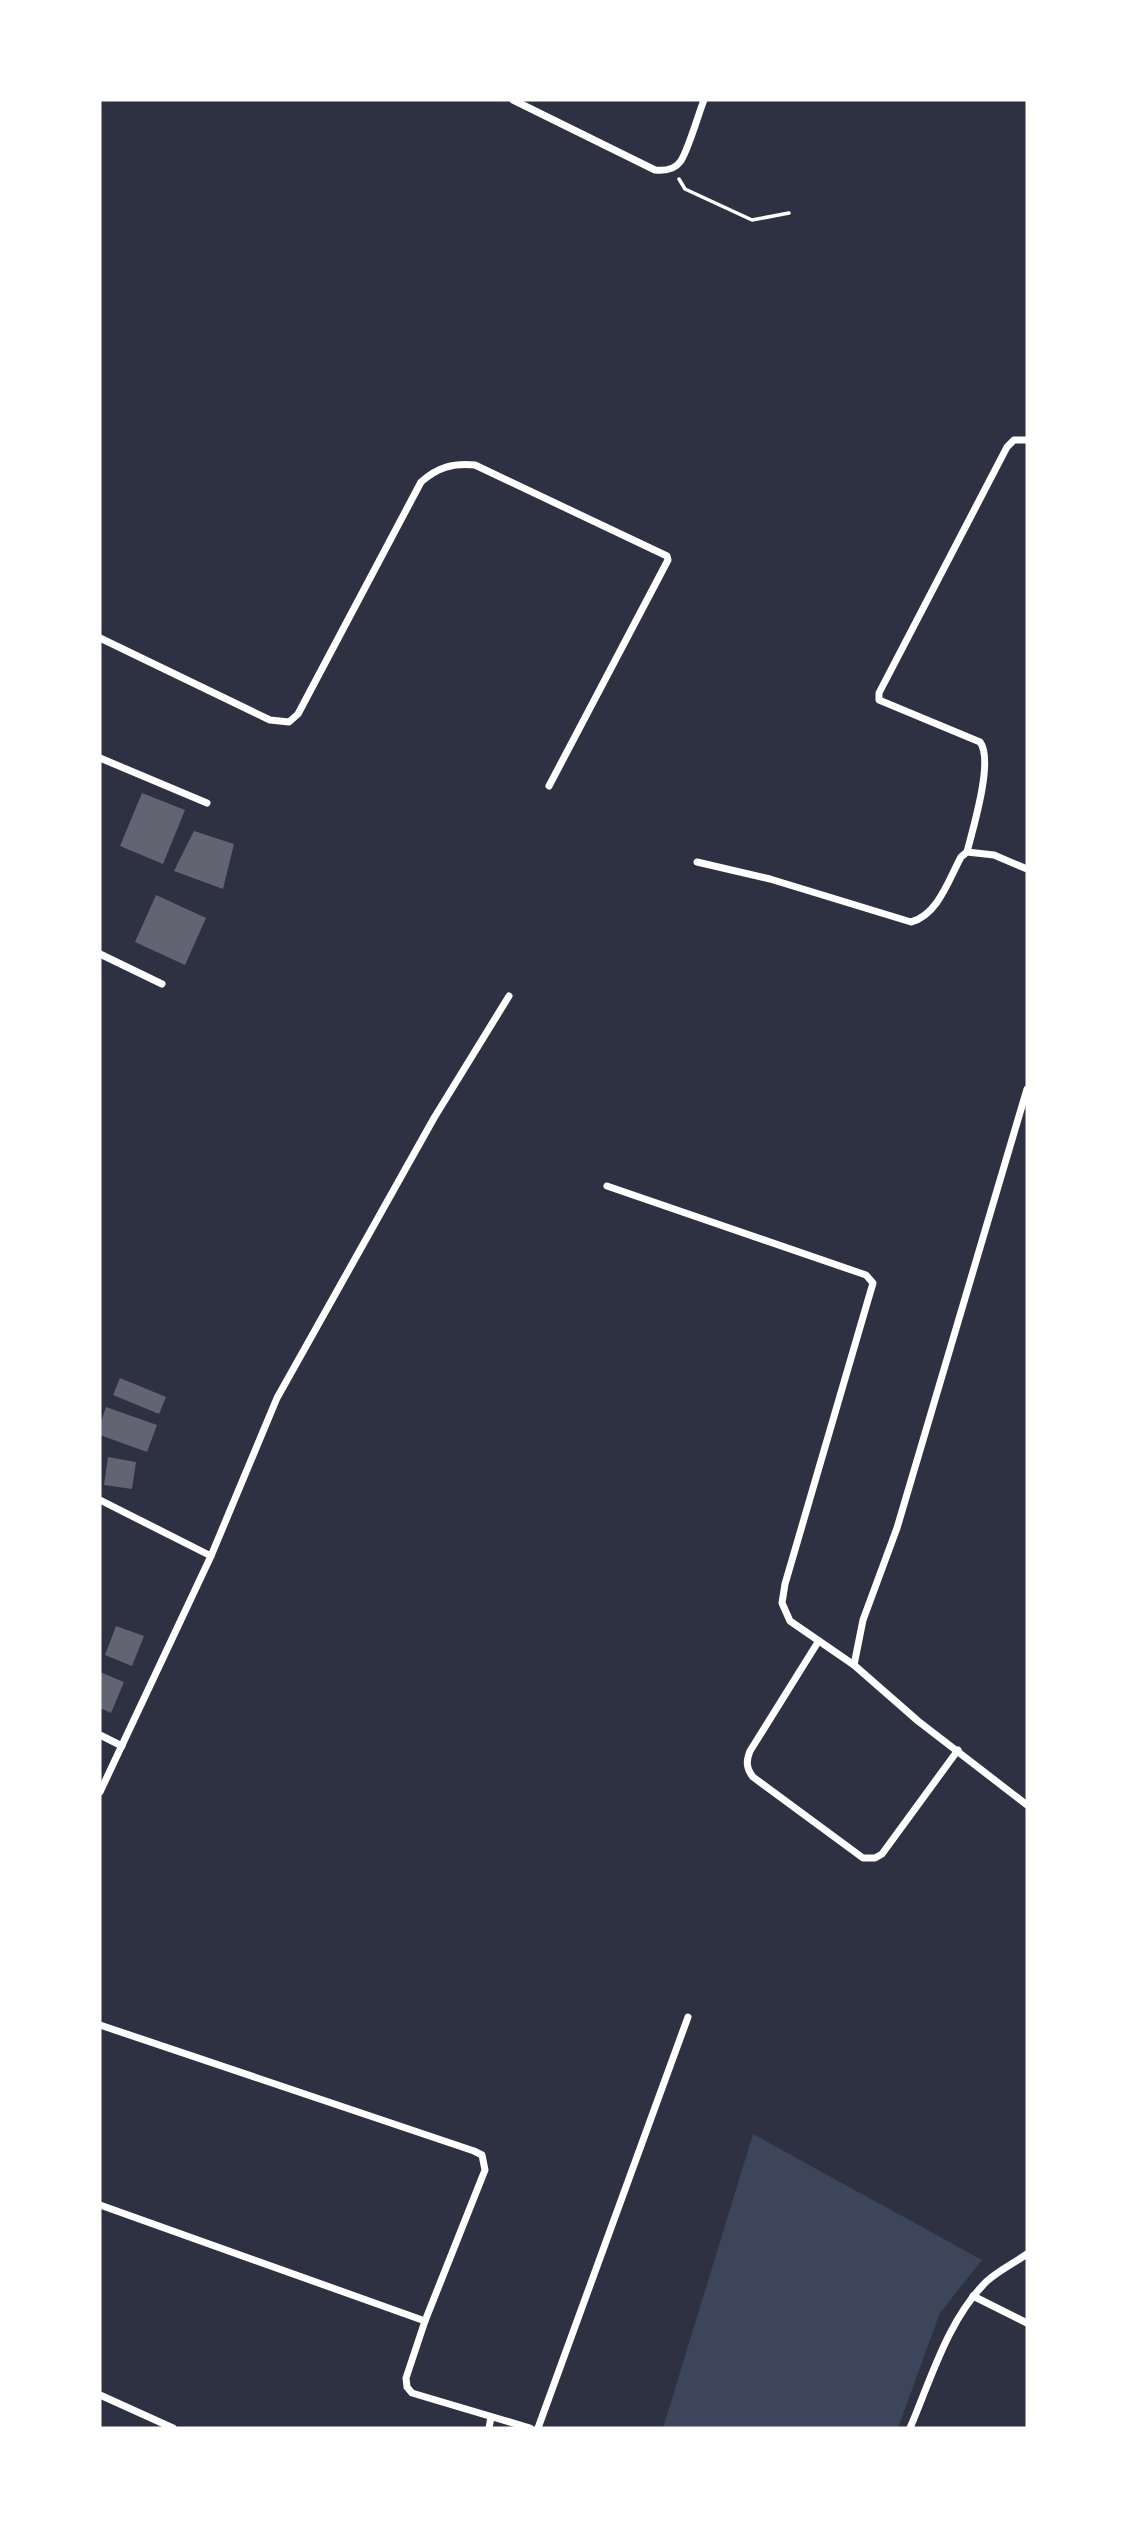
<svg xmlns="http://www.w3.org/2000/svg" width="1127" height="2528" viewBox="0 0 1127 2528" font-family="Cabin,sans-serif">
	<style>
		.green { fill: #3c4559 }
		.building { fill: #626471 }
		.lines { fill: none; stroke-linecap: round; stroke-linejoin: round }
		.path { stroke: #fff; stroke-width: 3.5 }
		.minor { stroke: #fff; stroke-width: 7 }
	</style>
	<rect width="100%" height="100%" fill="#2d3142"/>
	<path class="green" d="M753,2134L982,2260L940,2313L898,2428H663Z"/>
	<g class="building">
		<path d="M142,793L185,810L163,864L120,846Z"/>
		<path d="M194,831L234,844L223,889L174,871Z"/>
		<path d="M156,895L206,918L185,965L135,942Z"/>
		<path d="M120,1378L166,1397L159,1414L113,1395Z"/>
		<path d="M106,1407L157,1425L147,1452L100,1435V1425Z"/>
		<path d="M108,1457L136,1462L132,1489L104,1485Z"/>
		<path d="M116,1626L144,1636L132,1666L105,1655Z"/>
		<path d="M100,1672L124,1682L111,1713L100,1708Z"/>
	</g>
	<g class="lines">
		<path class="path" d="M679,179L685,189L752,220L789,213"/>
		<g class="minor">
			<path d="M513,100L655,170C664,171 674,170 680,162C687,154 699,112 704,100"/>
			<path d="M100,638L270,720L289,722L298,714L421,482C438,467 453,463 475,465L667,556L668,560L549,786"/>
			<path d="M100,758L207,803"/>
			<path d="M967,852L994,855L1027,869"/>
			<path d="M697,862L770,879L911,922C938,915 949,879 961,857L967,852C973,828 994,760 980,742L879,700V693L1007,447L1014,440H1027"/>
			<path d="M100,954L162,984"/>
			<path d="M1027,1089L897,1528L863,1620L854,1665L918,1721L1027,1805"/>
			<path d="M607,1186L866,1275L873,1283L785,1584L782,1603L790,1621L854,1665"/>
			<path d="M100,1500L211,1556"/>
			<path d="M818,1642L750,1751C746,1761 746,1768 753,1777L863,1858H875L882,1854L958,1750"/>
			<path d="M100,1735L122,1746"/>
			<path d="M100,1792L211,1556L277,1398L434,1118L509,996"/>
			<path d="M100,2025L474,2151L482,2155L485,2170L425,2321L406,2378L407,2387L412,2393L530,2428"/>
			<path d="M100,2205L425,2321"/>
			<path d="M973,2296L1027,2323"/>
			<path d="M100,2395L173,2428"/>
			<path d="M489,2428L491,2417"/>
			<path d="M538,2428L688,2017"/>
			<path d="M910,2428C931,2379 948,2319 987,2281C998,2271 1014,2263 1027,2254"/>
		</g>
	</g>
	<rect width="1127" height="2528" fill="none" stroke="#ffffff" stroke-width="203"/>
</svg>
